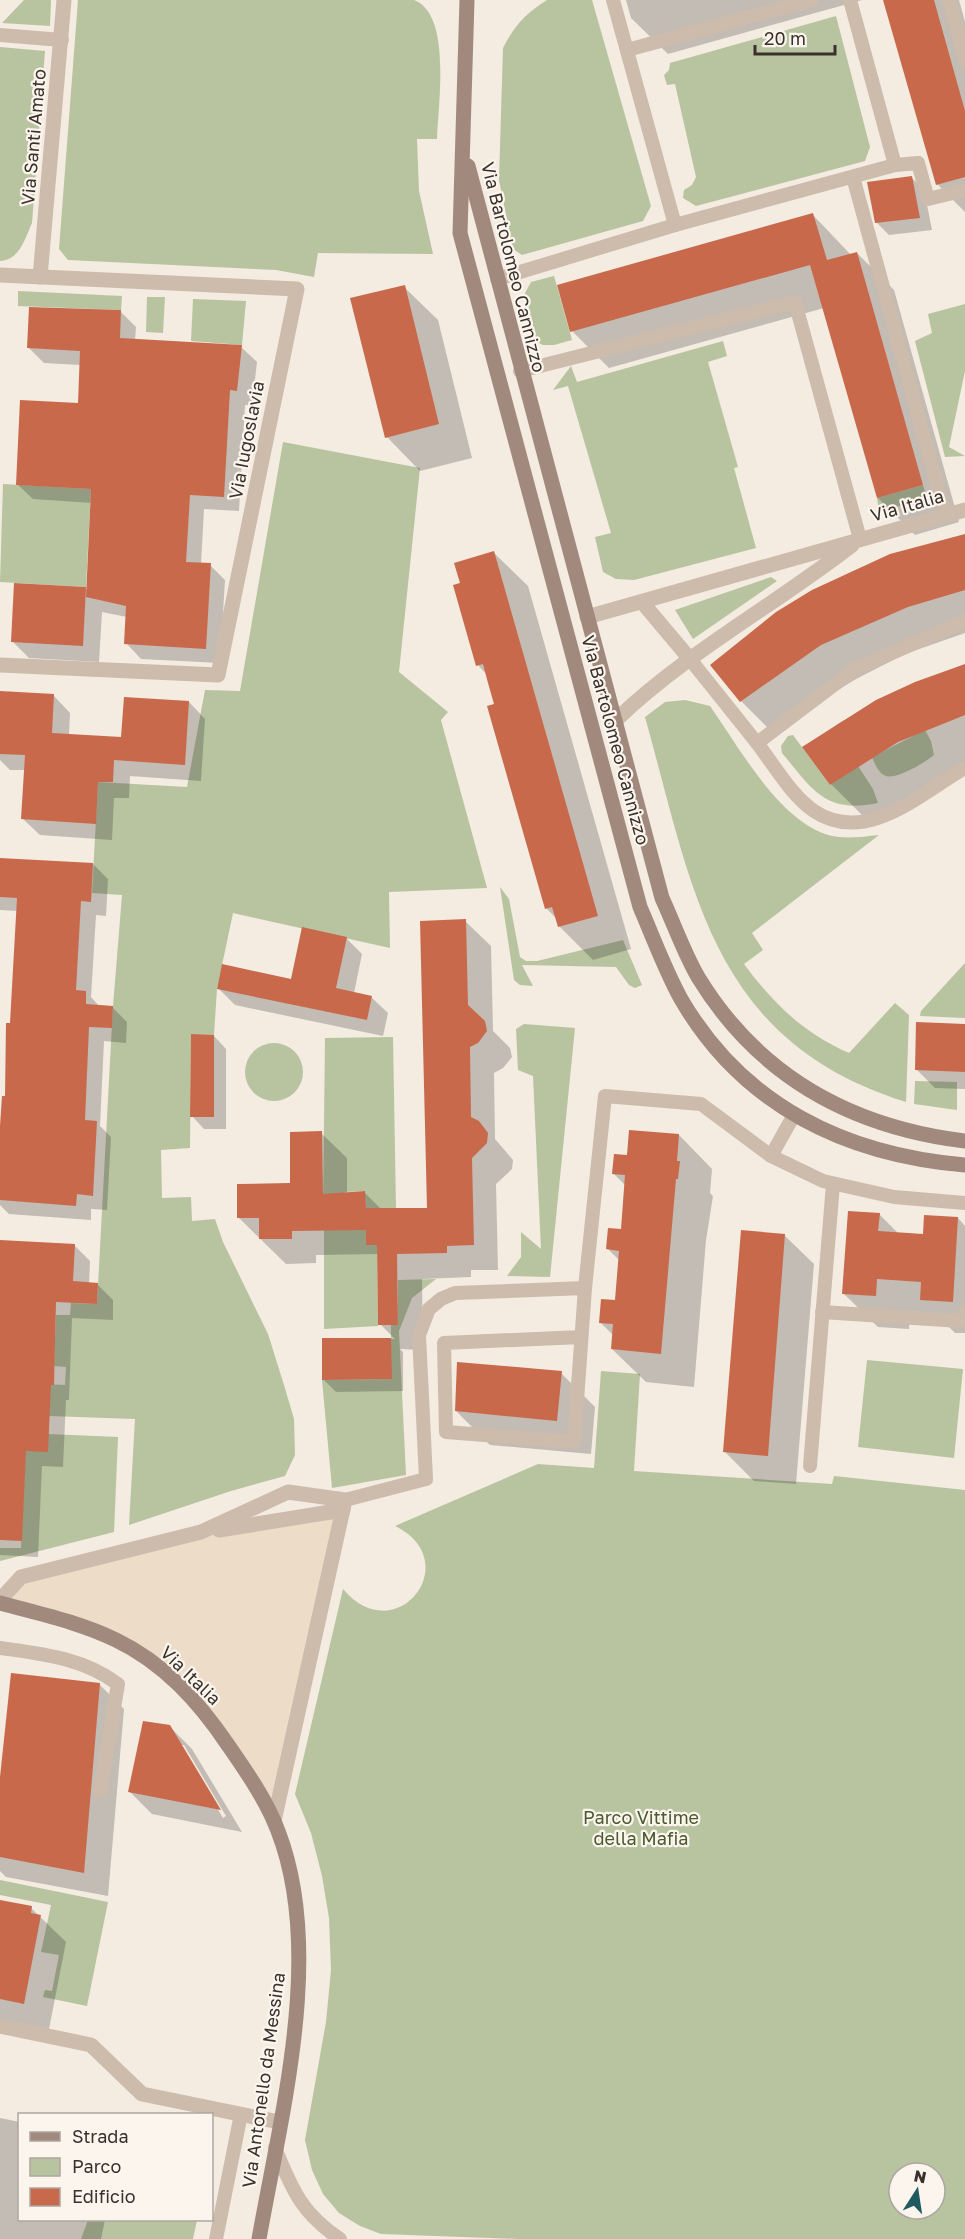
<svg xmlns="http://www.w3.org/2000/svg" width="965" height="2239" viewBox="0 0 965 2239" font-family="'Golos Text',sans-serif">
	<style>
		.green { fill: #b8c4a0; fill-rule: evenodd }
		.plaza { fill: #ecdcc8 }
		.shadow { fill: #0003; fill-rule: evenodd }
		.building { fill: #c8694b }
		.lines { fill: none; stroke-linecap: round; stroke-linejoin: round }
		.lane { stroke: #cdbbac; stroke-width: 14 }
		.street { stroke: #cdbbac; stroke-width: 15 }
		.secondary { stroke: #a18a7d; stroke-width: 15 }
		.labels { text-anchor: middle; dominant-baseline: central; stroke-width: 4.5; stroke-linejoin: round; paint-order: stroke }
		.street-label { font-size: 18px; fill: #3b302b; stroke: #fbf5ee }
		.park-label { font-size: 18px; fill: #4a5a2e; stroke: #fbf5ee }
	</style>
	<rect width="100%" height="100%" fill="#f4ebe1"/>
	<g class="green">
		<path d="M24,0H51L50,26L2,23Z"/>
		<path d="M78,0H414C452,14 438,105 437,139H417L419,191L433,254L318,253L314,277L276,270L68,260L59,249Z"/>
		<path d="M547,0H592L651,206L643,221L522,255L513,249L499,180L503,48C514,26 526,13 547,0Z"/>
		<path d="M836,16L870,147L865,161L696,206L683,198L684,190L692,185L696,177L675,84L667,85L664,75L669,70L670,63Z"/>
		<path d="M0,47L45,51L32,223C25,238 20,260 0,261Z"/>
		<path d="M554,276L572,340L554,345H543L537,342L525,293L531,282Z"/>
		<path d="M18,291L122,296L121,310L18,306Z"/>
		<path d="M147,297H165L163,333L146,332Z"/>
		<path d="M193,299L246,301L242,345L191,341Z"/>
		<path d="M965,304V371L949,447L965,456L945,457L915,341L932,333L928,314Z"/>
		<path d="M723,341L727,356L708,362L738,467L734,468L756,548L634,580L616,579L603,572L595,537L611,533L568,386L553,390L571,366L577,382Z"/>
		<path d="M283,442L420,468L399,672L448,712L441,720L487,888L389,892L390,948L233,913L217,989L214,1035H191L190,1148L161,1150L162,1198L191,1197L192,1221L215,1219L223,1242L268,1334L284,1385L294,1419L295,1455L285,1476L231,1491L129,1525L135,1419L49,1416L0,1382L65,1385L66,1367L54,1366L56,1315H70L71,1303L97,1304L113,1006L122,895L92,893L98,782L187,787L205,690L240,691Z"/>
		<path d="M3,484L91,489L86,587L0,582Z"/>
		<path d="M923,485L927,498L879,512L877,498Z"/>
		<path d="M771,577L777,581L693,639L675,610Z"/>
		<path d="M685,700L710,706C739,747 776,816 825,834C843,840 861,837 879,835L752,933L763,950L744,964C773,1003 803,1033 849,1053L895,1003L909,1015L906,1102C710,1041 693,888 645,717L665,702Z"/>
		<path d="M925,730L931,741L934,755C926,762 896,780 886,776C878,773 875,764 872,757Z"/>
		<path d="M793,735L830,785L858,766L873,789L878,803C825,814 813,790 782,753L781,746L788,736Z"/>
		<path d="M500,887L509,899L520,957L526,961H537L623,940L642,985L635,988L629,985L616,967L522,965L533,986L520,985L514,980Z"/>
		<path d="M965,963V1018L920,1016L921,1011Z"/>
		<path d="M524,1024L575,1028L550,1277L507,1276L521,1257V1232L541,1249L533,1076L518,1070L516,1029Z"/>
		<path d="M393,1037L396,1208H366L364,1191L345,1192L346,1209H323L325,1038Z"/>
		<circle cx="274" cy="1072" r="29"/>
		<path d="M915,1081L957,1082V1110L914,1104Z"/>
		<path d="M324,1230H366V1245H377L378,1326L324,1329Z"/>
		<path d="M436,1279L412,1298L399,1331L406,1475L332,1488L322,1380L391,1379V1325H398V1280Z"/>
		<path d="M867,1360L963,1369L954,1458L858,1447Z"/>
		<path d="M601,1371L640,1374L634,1471L832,1484L834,1476L965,1490V2239H519L381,2234L360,2226L339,2213L323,2194L312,2170L305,2140L326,2022L331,1970L329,1918L322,1876L311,1833L295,1794L343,1589C396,1652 467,1561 395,1526L538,1464L594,1468ZM899,2173H935V2209H899Z"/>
		<path d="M48,1434L118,1437L114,1532L0,1561V1548H21L25,1463L0,1450Z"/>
		<path d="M0,1880L108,1902L87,2006L43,1997L45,1990L52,1991L59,1955L41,1952L51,1905L0,1895Z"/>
		<path d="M88,2220H197L193,2239H81Z"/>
	</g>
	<path class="plaza" d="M343,1510L274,1821L210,1718L143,1656L0,1603L21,1577L201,1532Z"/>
	<g class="shadow">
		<path d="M626,0H862L668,54L631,18Z"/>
		<path d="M884,0H959L965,22V212L937,184Z"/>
		<path d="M912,178L924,190L932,230L889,235L876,222Z"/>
		<path d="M813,215L851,255L857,253L894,290L959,522L915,535L878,498L824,308L609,368L572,331Z"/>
		<path d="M404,287L438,320L472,458L420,471L387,437Z"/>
		<path d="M121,312L136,327L135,340L241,347L257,362L252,405H245L239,511L204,509L201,564L210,565L225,580L220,663L141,659L126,643L127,617L102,612L99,662L29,658L12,641L85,588L87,590L92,503L33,499L17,484L80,404L81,365L44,363L29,348Z"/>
		<path d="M965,537V633L905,654L856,679L804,711L774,734L741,701L777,613L851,572L890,556Z"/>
		<path d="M494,553L528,586L631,949L593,960L559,926L557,919L547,909L489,707L496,705L487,675L478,665Z"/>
		<path d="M965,668V768L869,822L831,784L805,747L839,723L915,683Z"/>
		<path d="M0,693L54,696L70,713L69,735L123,738L189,702L205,719L201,781L130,776L129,798H114L112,840L40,835L23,819L25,770H10L0,760Z"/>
		<path d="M0,859L93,864L108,879L106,916L96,915L91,997L100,1007H112L127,1022L126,1043L104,1041L100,1126L111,1137L107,1210L91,1209V1220L9,1214L0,1205V1132L7,1098L18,911L0,910Z"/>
		<path d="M465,921L491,946L493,1031L510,1048L512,1057L503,1068L494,1073L495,1139L513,1160L512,1169L496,1184L498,1270H471V1277L422,1279L423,1350L400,1349L403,1352V1391L336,1392L324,1380L323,1340L395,1339L380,1324L379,1254L316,1255V1263L286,1264L239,1218L292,1185L321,1133L347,1158V1193L364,1192L381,1209H429Z"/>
		<path d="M346,938L362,954L354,993L371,997L388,1013L383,1036L235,1005L219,989L292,980Z"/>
		<path d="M965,1025V1089L935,1088L916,1069Z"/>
		<path d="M214,1036L226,1049V1129H204L192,1116Z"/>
		<path d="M679,1135L712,1169L710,1193L713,1196L706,1240L694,1387L646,1382L612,1349L613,1335L601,1323L617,1302L620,1261L608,1249L622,1230L626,1186L613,1173L628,1157Z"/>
		<path d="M879,1214L899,1234L925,1236L958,1218L965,1226V1333H955L935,1313L910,1311L909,1329L878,1327L844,1294Z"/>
		<path d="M784,1235L814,1264L796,1484L754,1481L725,1452Z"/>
		<path d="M0,1242L74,1245L90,1261L89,1284H97L113,1300V1320L72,1318L69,1400H66L63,1467L42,1466L38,1557L0,1555Z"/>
		<path d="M561,1373L595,1407L591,1454L490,1445L456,1411Z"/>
		<path d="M99,1684L124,1709L108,1896L6,1877L0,1871V1794Z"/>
		<path d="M169,1726L192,1749L242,1832L152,1814L129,1791ZM180,1745H184L226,1816L223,1818Z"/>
		<path d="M0,1901L31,1908L66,1942L49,2029L0,2019Z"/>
		<path d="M0,2118L20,2122V2220H105L101,2239H0Z"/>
	</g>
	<g class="building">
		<path d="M883,0H934L965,111V177L936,185Z"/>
		<path d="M912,176L920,218L875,223L867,182Z"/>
		<path d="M813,213L827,260L857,252L923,485L877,498L810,265L570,332L557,285Z"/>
		<path d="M405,285L439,424L385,438L350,298Z"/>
		<path d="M29,307L121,310L120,338L242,345L237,391L230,390L224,497L190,495L186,562L211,563L206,649L124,644L126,606L86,597L91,489L16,485L20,400L78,403L80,351L27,348Z"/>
		<path d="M965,534V590L908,607L821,645L740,702L710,665L776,612L812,590L890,554Z"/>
		<path d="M494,551L598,916L558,927L552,907L545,909L487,706L494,704L488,683L483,664L476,666L453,585L460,583L454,563Z"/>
		<path d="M14,583L86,587L83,646L11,642Z"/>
		<path d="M965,664V715L898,742L830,785L802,747L876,700L915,682Z"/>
		<path d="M0,691L54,694L52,733L121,737L124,697L189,701L185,765L114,760L113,782H98L96,824L21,819L25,755L0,754Z"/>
		<path d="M0,858L93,863L91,902L81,901L76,990L86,991V1004L113,1006L112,1028L89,1027L85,1120L97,1121L93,1196L77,1194L76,1206L0,1200V1126L2,1096H5L6,1023H10L17,898L0,897Z"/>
		<path d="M466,919L468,1005L485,1021L487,1031L478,1043L470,1047L471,1117L479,1121L488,1133L487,1143L472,1158L474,1245L447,1246V1253L397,1254L398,1325H378L377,1245H366V1230L292,1231V1239H259V1218H237V1184L290,1183V1132L322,1131L323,1194L365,1191L366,1208H427L420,921Z"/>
		<path d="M302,927L347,937L336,988L372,996L367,1020L217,989L222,964L291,979Z"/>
		<path d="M916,1022L965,1024V1072L915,1070Z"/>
		<path d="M191,1034L214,1035V1117H190Z"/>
		<path d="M629,1130L679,1134L677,1161H680L678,1179H676L661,1354L611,1349L613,1324L599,1323L601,1299L615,1300L619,1251L606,1249L608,1228L621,1229L625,1175L612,1174L614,1154L627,1155Z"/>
		<path d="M848,1211L880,1213L878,1231L923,1234L924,1215L958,1217L953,1302L920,1300L921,1282L877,1279L876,1296L842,1294Z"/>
		<path d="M741,1230L785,1234L768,1456L723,1452Z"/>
		<path d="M0,1240L75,1244L73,1281L98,1283L97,1304L56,1302L54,1385H51L48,1452L26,1451L22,1541L0,1540Z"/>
		<path d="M322,1338H391L392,1379L322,1380Z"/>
		<path d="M457,1362L562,1371L557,1421L455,1411Z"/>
		<path d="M11,1673L100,1683L84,1873L0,1857V1777Z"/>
		<path d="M143,1721L170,1725L221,1810L128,1792Z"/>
		<path d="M0,1900L32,1906L31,1913L41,1915L24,2004L0,1999Z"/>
	</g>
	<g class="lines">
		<g class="lane">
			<path d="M613,0L675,225"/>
			<path d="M949,0L965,60"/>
			<path d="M0,35L62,40"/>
			<path d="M627,50L812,0"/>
			<path d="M895,165L918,163L928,199L965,190"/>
			<path d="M853,177L945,514"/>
			<path d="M497,279L675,225L895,165L850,0"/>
			<path d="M520,371L795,302L860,539"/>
			<path d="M689,658L757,743L855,669L965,621"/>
			<path d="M757,743C774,765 791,795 814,811C866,846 921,793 965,768"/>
			<path d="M771,1156L794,1115"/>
			<path d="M822,1312L960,1321L965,1312"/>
			<path d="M581,1337L444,1343L446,1432L574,1442L585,1288L605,1096L701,1104L771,1156L823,1181L894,1197L965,1203"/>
			<path d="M810,1466L833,1184"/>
			<path d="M345,1500L426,1479L419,1335L429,1309L441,1299L455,1293L585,1288"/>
			<path d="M0,1648C43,1654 83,1658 118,1684L100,1791"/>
			<path d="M275,2148C292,2189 301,2213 340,2239"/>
			<path d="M216,2239L241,2114"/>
		</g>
		<g class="street">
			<path d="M0,275L297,289L218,675L0,665"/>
			<path d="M40,277L64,0"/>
			<path d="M642,602L689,658"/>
			<path d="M587,617L965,510"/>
			<path d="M616,720C687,652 775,605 852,545"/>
			<path d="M219,1530L343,1510"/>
			<path d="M0,1600L21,1577L201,1532L288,1492L345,1500L274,1821"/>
			<path d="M0,2026L91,2045L142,2094L279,2122"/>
		</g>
		<g class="secondary">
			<path d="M467,0L460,233L640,907C653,937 665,970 681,999C743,1106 846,1155 965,1165"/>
			<path d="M468,166L662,898C674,924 684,953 698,977C759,1077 851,1127 965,1141"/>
			<path d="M0,1603C40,1614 79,1622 116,1640C164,1663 199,1702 228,1745C246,1771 267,1801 278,1831C325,1952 281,2114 259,2239"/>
		</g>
	</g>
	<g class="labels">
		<g class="street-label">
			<text transform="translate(33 137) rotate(-85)">Via Santi Amato</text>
			<text transform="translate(514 267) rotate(76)">Via Bartolomeo Cannizzo</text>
			<text transform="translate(246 440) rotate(-79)">Via Iugoslavia</text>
			<text transform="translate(907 505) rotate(-16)">Via Italia</text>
			<text transform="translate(616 740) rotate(75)">Via Bartolomeo Cannizzo</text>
			<text transform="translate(191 1675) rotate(44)">Via Italia</text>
			<text transform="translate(263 2080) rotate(-82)">Via Antonello da Messina</text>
		</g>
		<g class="park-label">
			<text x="641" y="1817">Parco Vittime<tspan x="641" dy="21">della Mafia</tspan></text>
		</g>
	</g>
	<rect x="18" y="2113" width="195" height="108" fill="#fbf5ee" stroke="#aea6a0" stroke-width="1.5"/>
	<rect x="30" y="2132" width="30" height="9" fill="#a18a7d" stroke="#aea6a0" stroke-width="1.5"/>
	<text x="72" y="2143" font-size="18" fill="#3b302b">Strada</text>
	<rect x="30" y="2158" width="30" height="18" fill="#b8c4a0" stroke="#aea6a0" stroke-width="1.5"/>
	<text x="72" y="2173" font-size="18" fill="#3b302b">Parco</text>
	<rect x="30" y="2188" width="30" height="18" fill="#c8694b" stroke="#aea6a0" stroke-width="1.5"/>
	<text x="72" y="2203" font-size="18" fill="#3b302b">Edificio</text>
	<g transform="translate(917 2191) rotate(12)"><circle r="28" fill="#fbf5ee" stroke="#aea6a0" stroke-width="1.5"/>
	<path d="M0-4.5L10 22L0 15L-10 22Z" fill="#1f5a5e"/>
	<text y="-9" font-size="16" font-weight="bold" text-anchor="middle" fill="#3b302b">N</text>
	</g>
	<path d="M755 45v9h80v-9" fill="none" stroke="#3b302b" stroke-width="3"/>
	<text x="764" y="45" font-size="18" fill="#3b302b" stroke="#fbf5ee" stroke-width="4.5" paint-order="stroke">20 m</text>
</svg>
